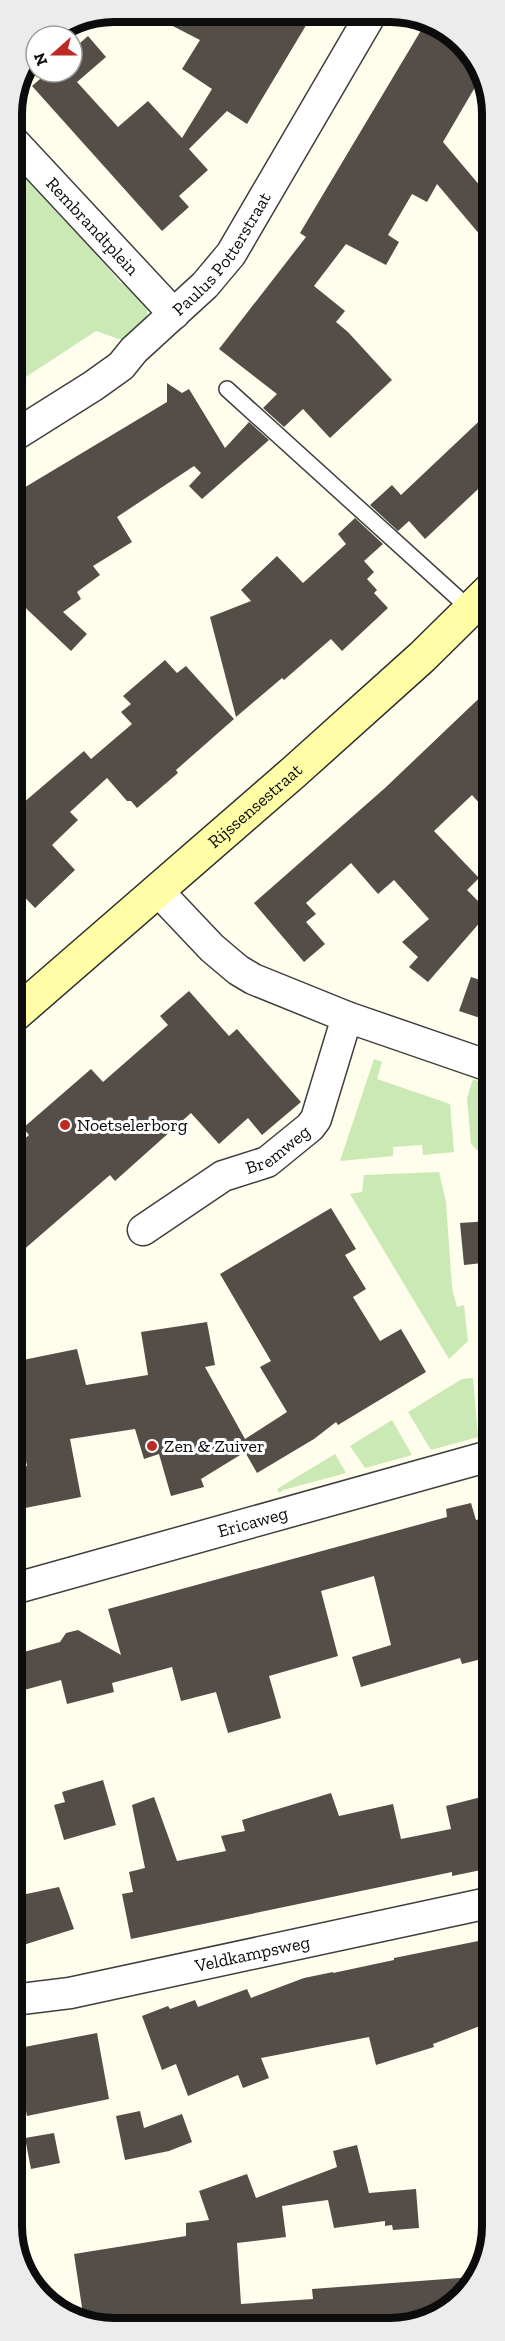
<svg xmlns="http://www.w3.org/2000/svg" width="505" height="2341" viewBox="0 0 505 2341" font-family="'Zilla Slab',serif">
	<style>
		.green { fill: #cbe9b5 }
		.building { fill: #554e48 }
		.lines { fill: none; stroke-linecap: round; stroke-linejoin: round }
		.service-casing { stroke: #3f3f3f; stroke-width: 18 }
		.minor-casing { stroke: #3f3f3f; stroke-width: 33 }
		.secondary-casing { stroke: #2e2e2e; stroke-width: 36 }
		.service { stroke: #fff; stroke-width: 15 }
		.minor { stroke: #fff; stroke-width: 30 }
		.secondary { stroke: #fffea6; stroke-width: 33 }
		.poi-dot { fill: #bd2a23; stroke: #fff; stroke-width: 2 }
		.labels { text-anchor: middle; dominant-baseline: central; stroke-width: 6; stroke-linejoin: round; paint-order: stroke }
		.street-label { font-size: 18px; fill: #0c0c0c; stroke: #fff }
		.poi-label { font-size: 18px; fill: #0c0c0c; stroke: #fff; text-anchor: start }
		.rim { fill: none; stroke: #0c0c0c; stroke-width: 8 }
	</style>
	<rect width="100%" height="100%" fill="#fffdeb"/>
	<g class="green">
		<path d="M12,150L18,165L121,283L133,285L148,301L146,325L127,342L96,331L12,386Z"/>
		<path d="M374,1059L382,1062L377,1079L450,1104L454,1152L423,1155L422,1145L393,1147V1156L340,1161Z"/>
		<path d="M473,1079L478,1081L482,1090L492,1094V1148L477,1150L471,1144L467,1098Z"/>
		<path d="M439,1172L446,1202L452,1288L457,1307L464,1305L468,1341L449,1359L350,1194L362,1192L364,1175Z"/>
		<path d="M473,1378L478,1437L431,1450L408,1412L462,1379Z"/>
		<path d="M392,1420L412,1455L365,1468L350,1446Z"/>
		<path d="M335,1454L346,1473L283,1490L279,1493L277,1489Z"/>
	</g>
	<g class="building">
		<path d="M311,17L247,124L227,111L189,149L208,170L179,196L189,207L162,231L32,86L48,72H72V50L88,36L106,57L77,82L118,127L148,101L182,138L212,89L182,69L200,40L159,19Z"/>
		<path d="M426,22L457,41L455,44L471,54L481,77L443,142L492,200V249L437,184L427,202L412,194L388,235L399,242L386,265L346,244L314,286L345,311L336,322L348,332L392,380L330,438L303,409L284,427L263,408L277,394L219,349L306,237L300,233Z"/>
		<path d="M167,383L182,393L189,389L225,448L249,422L269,440L202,499L189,486L201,473L194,466L117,517L132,542L93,566L100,575L77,592L81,599L63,612L87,634L71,651L12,595V495L167,402Z"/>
		<path d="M492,409V476L425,539L409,521L398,531L370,505L392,485L401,495Z"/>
		<path d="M355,518L383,544L364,561L374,572L367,579L377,590L374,593L388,608L342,651L331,639L284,680L282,678L236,717L210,617L251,601L241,590L277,556L303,583L346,544L338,534Z"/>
		<path d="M165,660L177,673L186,666L234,719L176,770L178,773L137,808L131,801H127L107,778L70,812L78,820L52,845L75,870L35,908L12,884V834L16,809L84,751L91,759L132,724L121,712L131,704L123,696Z"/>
		<path d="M492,686V817L472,795L434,831L479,878L467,890L489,912L428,982L409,967L418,957L402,942L429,919L394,880L378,894L351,863L306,903L316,914L306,922L325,944L304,962L254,903L385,788Z"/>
		<path d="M471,977L492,984V1022L459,1011Z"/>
		<path d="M189,991L229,1036L237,1029L301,1102L262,1135L248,1118L219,1144L191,1113L115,1181L110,1175L13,1259V1149L29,1135L23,1128L91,1069L103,1082L168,1025L160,1016Z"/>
		<path d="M331,1208L356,1249L345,1255L366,1289L353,1297L380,1341L401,1329L426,1372L338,1425L336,1422L314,1439L257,1473L245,1452L201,1479L204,1487L171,1496L159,1454L144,1459L135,1429L70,1439L81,1497L20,1509L13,1469L27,1466L13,1397V1362L77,1349L86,1385L148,1375L141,1332L207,1322L215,1365L205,1367L245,1439L287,1412L260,1367L271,1361L220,1274Z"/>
		<path d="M489,1221L492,1262L464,1265L460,1223Z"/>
		<path d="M471,1503L476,1520L493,1516V1656L462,1664L460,1658L361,1687L352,1657L391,1645L374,1576L321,1591L338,1656L269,1676L281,1718L228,1733L216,1692L181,1701L172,1667L112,1683L114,1692L67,1704L61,1680L13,1693V1655L60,1642L66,1633L78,1630L121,1655L108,1609L447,1517L446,1509Z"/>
		<path d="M103,1780L116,1825L64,1840L54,1805L65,1802L62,1792Z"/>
		<path d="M331,1793L339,1816L393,1804L401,1839L451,1829L446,1806L493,1794V1827L483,1830L491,1868L452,1876V1872L131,1939L122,1894L133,1892L129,1872L145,1868L132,1805L154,1797L177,1861L226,1851L221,1836L245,1831L242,1820Z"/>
		<path d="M59,1887L74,1929L17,1947L13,1933V1913L22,1910L17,1896Z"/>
		<path d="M493,1938V1984L482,1986L493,2013V2021L433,2044L434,2047L376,2065L369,2037L261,2058L269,2078L243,2088L238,2075L188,2096L176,2064L162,2070L142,2016L168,2006L170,2009L195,2000L198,2007L247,1989L251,1998L304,1978L333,1972V1973L394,1960V1958Z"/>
		<path d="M97,2033L109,2099L27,2116L14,2049Z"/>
		<path d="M140,2111L144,2128L182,2114L192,2142L169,2151L125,2160L116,2116Z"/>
		<path d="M54,2133L60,2163L31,2169L25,2138Z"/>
		<path d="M357,2145L369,2193L416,2189L419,2228L393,2230L392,2225L385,2226V2221L334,2228L328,2200L282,2206L286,2237L237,2243L241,2304L313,2299L312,2289L473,2277L463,2299L424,2318L300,2328L94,2327L84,2321L74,2254L186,2236V2223L209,2220L199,2191L247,2174L256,2198L337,2167L333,2151Z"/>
	</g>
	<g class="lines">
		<defs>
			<path id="service" d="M227,389L471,610"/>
			<g id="minor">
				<path id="s1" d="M12,140L174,314"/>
				<path id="s2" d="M12,437L93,386L121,366L134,350L205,285L231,254L370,16"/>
				<path d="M158,891L212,948L238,970L253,979L347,1017L492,1067"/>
				<path id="s3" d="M143,1230L223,1176L267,1162L310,1127L316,1119L347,1017"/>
				<path id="s4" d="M13,1589L493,1455"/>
				<path id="s5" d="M13,2000L70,1993L493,1902"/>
			</g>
			<g id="secondary">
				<path id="s6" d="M12,1017L294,772L422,657L492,588"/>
			</g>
		</defs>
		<use href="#service" class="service-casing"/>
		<use href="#minor" class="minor-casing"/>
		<use href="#secondary" class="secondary-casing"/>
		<use href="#service" class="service"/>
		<use href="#minor" class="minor"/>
		<use href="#secondary" class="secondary"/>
	</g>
	<g class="poi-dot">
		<circle cx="65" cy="1125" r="6"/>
		<circle cx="152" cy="1446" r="6"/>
	</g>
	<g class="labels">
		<g class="street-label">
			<text stroke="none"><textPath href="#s1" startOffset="118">Rembrandtplein</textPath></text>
			<text stroke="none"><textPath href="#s2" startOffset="282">Paulus Potterstraat</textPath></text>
			<text stroke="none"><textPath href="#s6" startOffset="322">Rijssensestraat</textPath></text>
			<text stroke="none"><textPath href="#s3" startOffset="158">Bremweg</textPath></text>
			<text stroke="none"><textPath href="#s4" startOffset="249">Ericaweg</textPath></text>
			<text stroke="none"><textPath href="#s5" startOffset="244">Veldkampsweg</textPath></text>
		</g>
		<g class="poi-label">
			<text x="77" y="1125">Noetselerborg</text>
			<text x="164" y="1446">Zen &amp; Zuiver</text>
		</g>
	</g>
	<path d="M0 0H505V2341H0ZM114 22H390A92 92 0 0 1 482 114V2226A92 92 0 0 1 390 2318H114A92 92 0 0 1 22 2226V114A92 92 0 0 1 114 22Z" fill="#ececec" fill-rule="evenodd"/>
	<path class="rim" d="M114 22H390A92 92 0 0 1 482 114V2226A92 92 0 0 1 390 2318H114A92 92 0 0 1 22 2226V114A92 92 0 0 1 114 22Z"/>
	<g transform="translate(54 54) rotate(249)"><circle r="28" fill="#ffffff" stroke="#9e9e9e" stroke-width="1.5"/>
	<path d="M0-4.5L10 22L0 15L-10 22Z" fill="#bd2a23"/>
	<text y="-9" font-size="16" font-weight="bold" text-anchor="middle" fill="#0c0c0c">N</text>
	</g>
</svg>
